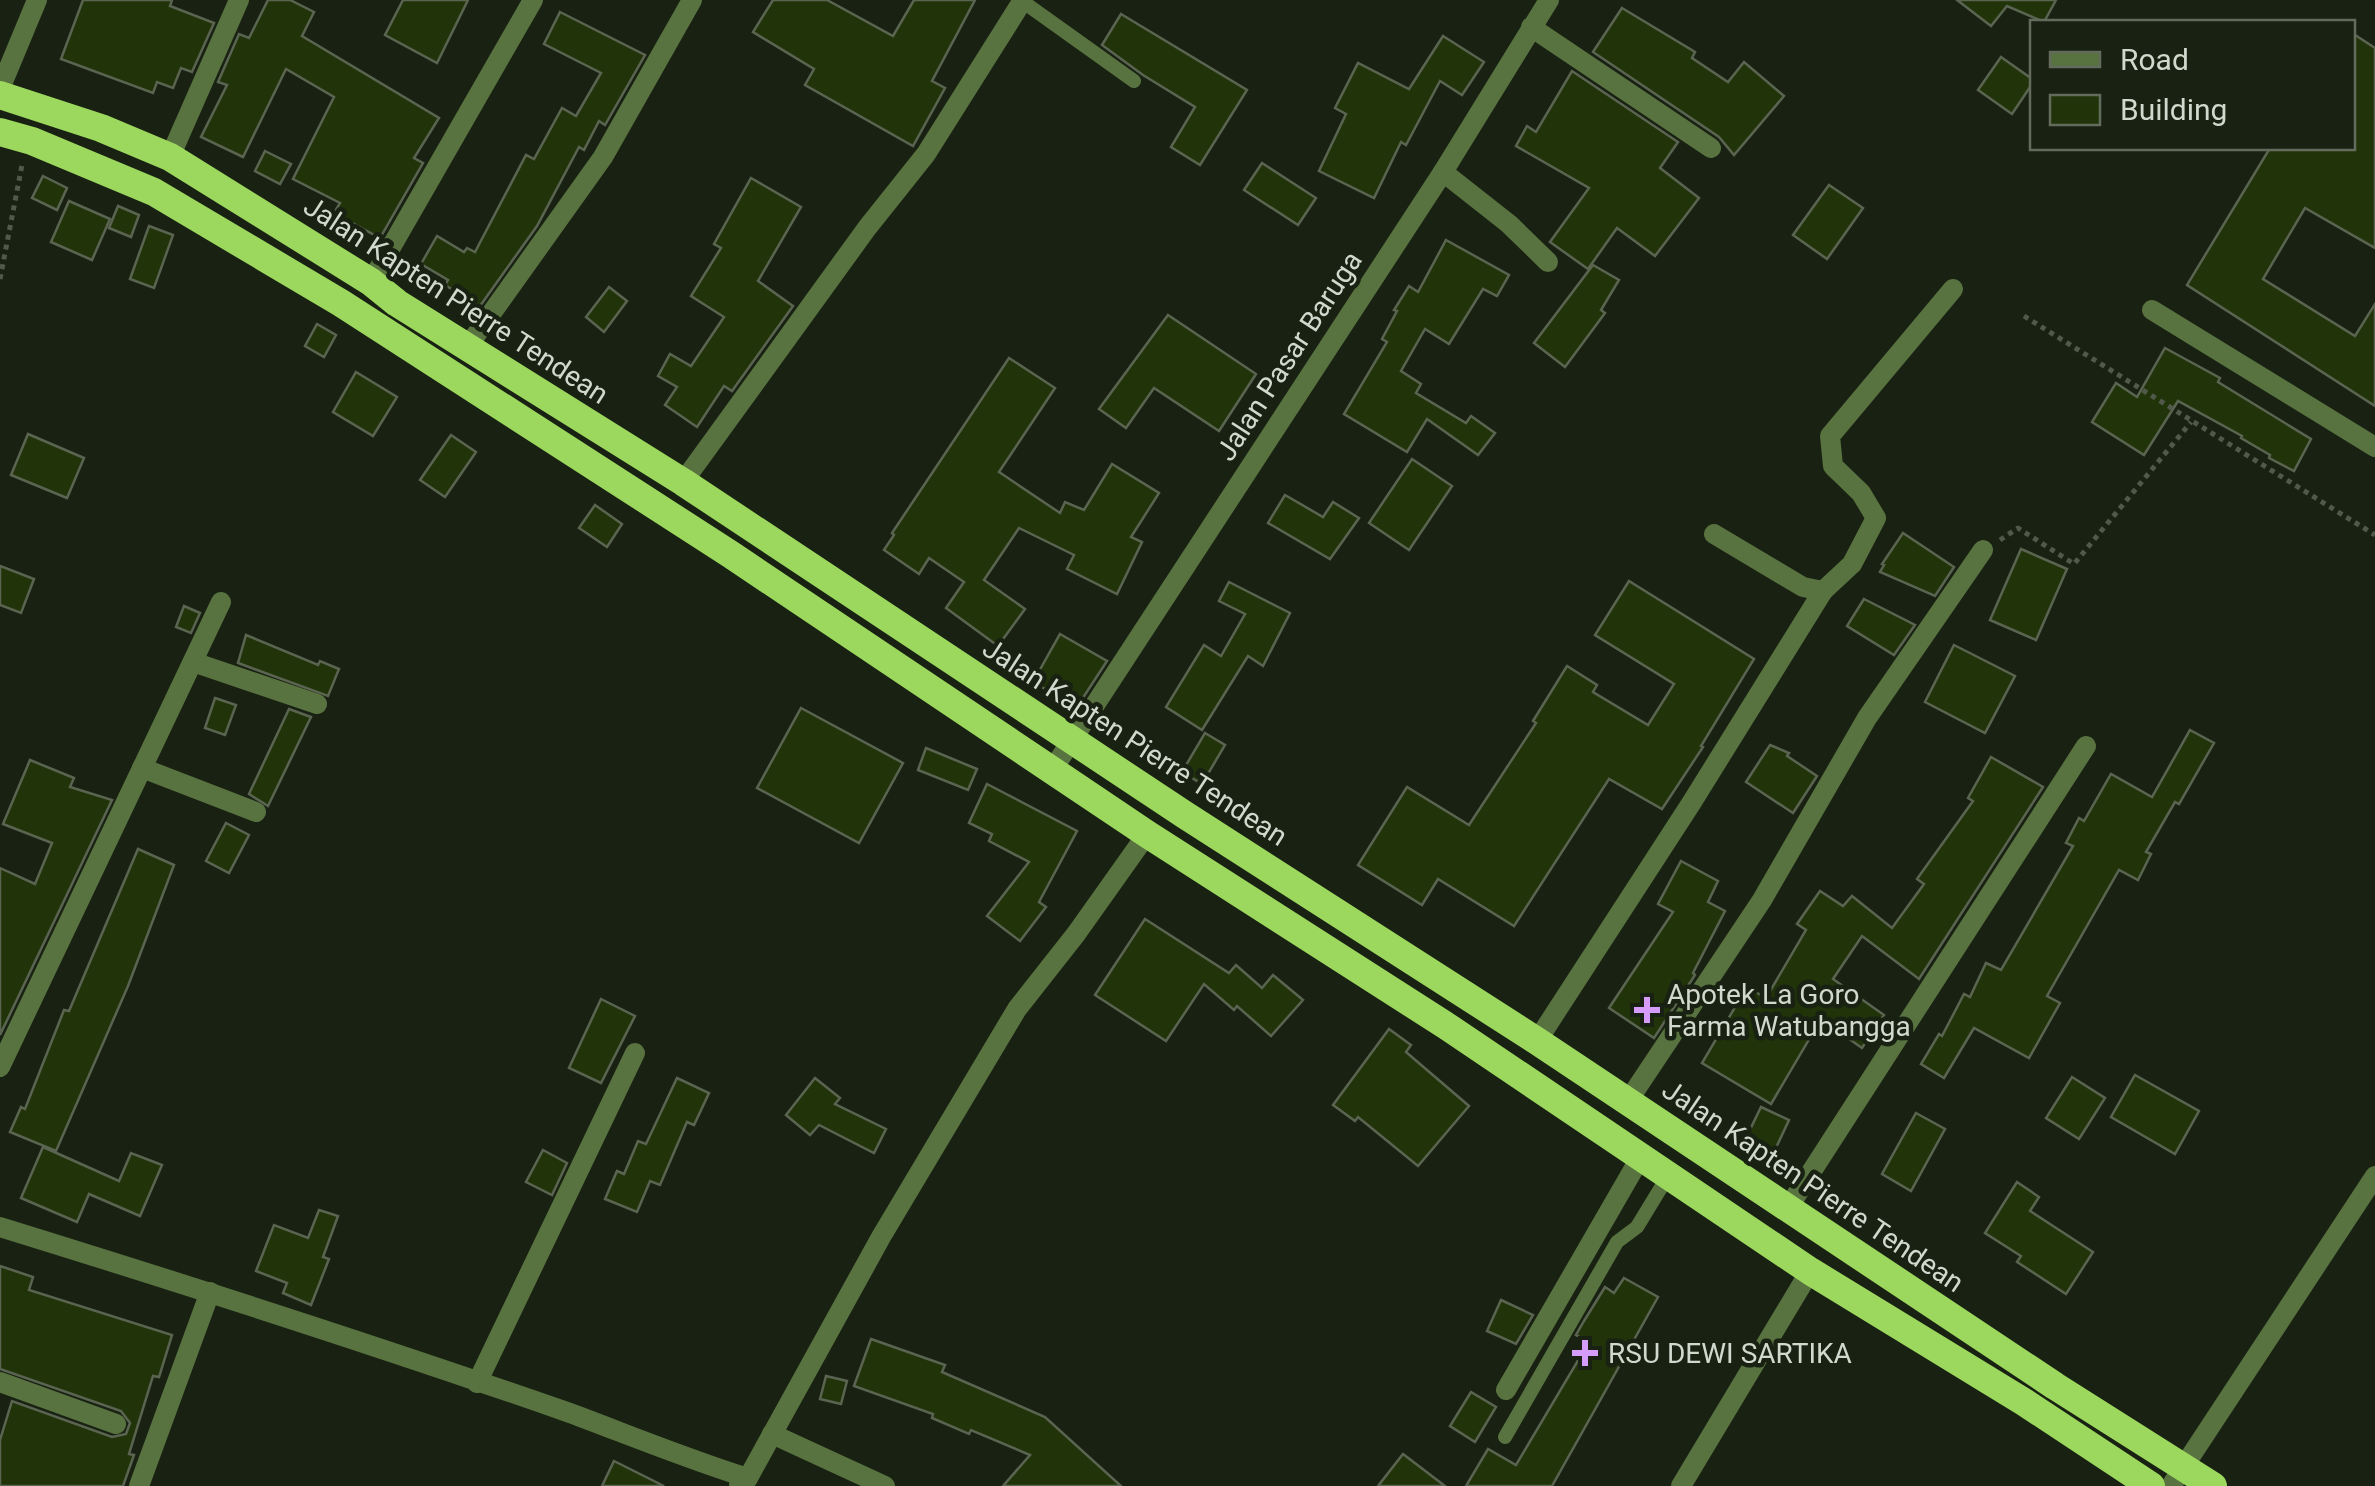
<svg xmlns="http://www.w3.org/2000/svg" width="2375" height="1486" viewBox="0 0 2375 1486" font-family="Roboto,sans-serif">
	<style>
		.building { fill: #213409; stroke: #5a6451; stroke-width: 2.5 }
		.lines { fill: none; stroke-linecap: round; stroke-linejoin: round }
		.path { stroke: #51594b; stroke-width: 5; stroke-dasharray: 5 5; stroke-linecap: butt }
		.service { stroke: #587240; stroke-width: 14 }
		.minor { stroke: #587240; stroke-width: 20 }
		.trunk { stroke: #9dd85e; stroke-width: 28 }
		.poi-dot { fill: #d59cfb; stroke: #192212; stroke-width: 4 }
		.labels { text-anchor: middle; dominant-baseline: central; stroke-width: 9; stroke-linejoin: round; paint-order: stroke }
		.street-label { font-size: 28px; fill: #d2d8cd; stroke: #192212 }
		.poi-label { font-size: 28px; fill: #d2d8cd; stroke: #192212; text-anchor: start }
	</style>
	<rect width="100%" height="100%" fill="#192212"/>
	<g class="building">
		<path d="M83,0H172L170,6L214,23L192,72L181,68L173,88L157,82L153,93L61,59Z"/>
		<path d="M268,0H290L314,12L302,36L439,118L414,158L423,163L380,238L334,213L340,203L293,179L334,97L286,69L243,157L201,137L227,85L218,82L239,34L249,38Z"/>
		<path d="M403,0H468L437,63L385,35Z"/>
		<path d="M773,0H827L893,36L914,0H975L932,81L945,88L913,146L805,85L814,69L753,32Z"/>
		<path d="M1957,0H2056L2044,22L2007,6L1991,26Z"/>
		<path d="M1622,8L1695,52L1692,58L1728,82L1744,62L1784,96L1734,155L1719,137L1593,52Z"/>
		<path d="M560,12L645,55L605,125L599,121L584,150L579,147L537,226L480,306L445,285L448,280L421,264L437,236L464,252L467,248L475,252L526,155L534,159L562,108L576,116L601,73L544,44Z"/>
		<path d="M1121,14L1247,90L1200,165L1171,147L1195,107L1143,75L1102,45Z"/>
		<path d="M2352,33L2375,48V248L2305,208L2263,279L2355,336L2375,304V406L2187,285L2270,148H2352Z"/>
		<path d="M1443,36L1484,62L1462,95L1440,81L1406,145L1401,142L1374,198L1319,171L1346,114L1335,108L1358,63L1409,89Z"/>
		<path d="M2001,57L2032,79V84L2012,114L1978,90Z"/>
		<path d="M1572,71L1678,142L1660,168L1699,198L1655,256L1617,228L1588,269L1550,242L1589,188L1516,146L1527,126L1536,132Z"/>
		<path d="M265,151L291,164L280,184L255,171Z"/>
		<path d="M1262,163L1316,198L1298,225L1244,190Z"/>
		<path d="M43,176L67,188L57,210L32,198Z"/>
		<path d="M751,178L801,207L758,281L793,306L732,391L724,386L697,427L665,405L677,387L658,376L670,354L691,366L724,317L691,296L721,248L714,244Z"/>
		<path d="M1829,185L1863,208L1827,259L1793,235Z"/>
		<path d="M69,201L110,219L92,260L51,242Z"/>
		<path d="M118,206L139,215L131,237L109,228Z"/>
		<path d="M149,226L173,235L154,288L130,279Z"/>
		<path d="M1446,240L1509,275L1497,296L1483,289L1449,344L1425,329L1401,371L1421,384L1416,393L1466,423L1471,416L1495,433L1478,455L1427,419L1407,452L1344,414L1387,342L1382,339L1397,311L1394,310L1409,286L1418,292Z"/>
		<path d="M1593,265L1619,280L1601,310L1605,313L1565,367L1534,343Z"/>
		<path d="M609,287L627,301L604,332L586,317Z"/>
		<path d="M1168,315L1256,374L1219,431L1154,388L1126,428L1099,409Z"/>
		<path d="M317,324L336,335L324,357L305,346Z"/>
		<path d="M2165,348L2220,378L2218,382L2311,439L2294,471L2269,458L2270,455L2241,438L2242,436L2178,401L2144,455L2092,422L2116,383L2137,397Z"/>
		<path d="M1009,358L1055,388L999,472L1060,513L1065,502L1084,510L1112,464L1159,493L1131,537L1142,542L1117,594L1067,569L1074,555L1019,528L984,580L1025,609L998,646L946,608L964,582L929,558L919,574L884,550L894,535L892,533Z"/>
		<path d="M356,372L397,397L373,436L333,412Z"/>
		<path d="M28,434L84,458L67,498L11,475Z"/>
		<path d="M451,435L476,452L445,497L420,480Z"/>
		<path d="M1412,459L1452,486L1409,550L1369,523Z"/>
		<path d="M1285,495L1323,517L1333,502L1359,518L1330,559L1268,523Z"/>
		<path d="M595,505L622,524L607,547L579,528Z"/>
		<path d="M1903,533L1954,567L1935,596L1880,572L1884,565L1882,564Z"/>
		<path d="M2021,549L2067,569L2036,640L1990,620Z"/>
		<path d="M0,566L34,579L21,613L0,605Z"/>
		<path d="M1629,581L1754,659L1701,746L1703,747L1662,809L1609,779L1514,926L1438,879L1422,905L1358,865L1407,787L1469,825L1536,723L1533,721L1567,666L1597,685L1593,692L1648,725L1674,684L1595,635Z"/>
		<path d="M1229,582L1290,613L1263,666L1248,656L1202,730L1166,707L1204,645L1221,656L1245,614L1219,601Z"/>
		<path d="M1864,599L1915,625L1894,655L1847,626Z"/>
		<path d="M184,606L200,613L191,633L176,627Z"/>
		<path d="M1060,634L1107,661L1077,707L1033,682Z"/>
		<path d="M246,635L318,665L320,661L339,669L328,696L238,663Z"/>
		<path d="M1954,645L2015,676L1985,733L1925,702Z"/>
		<path d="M215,698L236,705L225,735L205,728Z"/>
		<path d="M801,708L903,763L859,843L757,788Z"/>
		<path d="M289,709L311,717L268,806L249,794Z"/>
		<path d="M2190,730L2214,743L2179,804L2175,802L2146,852L2151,854L2138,880L2119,870L2047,996L2060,1003L2029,1058L1974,1028L1944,1078L1921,1064L1939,1034L1942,1036L1964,994L1970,997L1986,963L2001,970L2073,846L2066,843L2079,818L2084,821L2111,774L2152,797Z"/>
		<path d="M1205,733L1225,745L1202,784L1182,772Z"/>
		<path d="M1770,745L1789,753L1787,756L1817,776L1793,813L1746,782Z"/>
		<path d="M926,748L977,769L968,790L918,770Z"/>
		<path d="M1991,757L2043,787L1919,979L1862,936L1833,979L1884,1015L1862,1048L1821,1019L1771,1104L1702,1063L1747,987L1766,998L1806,930L1797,924L1820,891L1843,906L1852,896L1892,928L1924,884L1917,879L1973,801L1968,798Z"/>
		<path d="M30,760L74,778L70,787L112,800L0,1035V868L35,884L52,843L3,824Z"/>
		<path d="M987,784L1077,831L1039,902L1046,907L1020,941L987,916L1029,862L989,841L992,834L969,823Z"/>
		<path d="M226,823L249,835L229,873L206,861Z"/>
		<path d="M138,849L174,865L128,986L56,1151L10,1132L21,1107L25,1109L64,1010L69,1011Z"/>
		<path d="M1681,861L1718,881L1708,902L1725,911L1693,973L1695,975L1654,1038L1609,1008L1673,912L1658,904Z"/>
		<path d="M1145,919L1229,973L1236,965L1262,988L1273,975L1303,1000L1271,1036L1237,1006L1234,1010L1204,984L1166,1041L1095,995Z"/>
		<path d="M601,999L635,1016L601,1083L569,1068Z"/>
		<path d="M1389,1029L1411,1045L1406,1052L1469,1106L1418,1166L1358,1117L1355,1121L1333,1105Z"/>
		<path d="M2135,1075L2199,1111L2175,1154L2111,1117Z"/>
		<path d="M2072,1077L2105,1098L2079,1139L2046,1118Z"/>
		<path d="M677,1078L709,1093L694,1125L687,1122L660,1185L650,1181L637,1212L605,1199L617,1171L624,1174L638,1141L646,1144Z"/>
		<path d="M815,1078L840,1098L835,1104L886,1129L874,1153L819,1125L810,1135L786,1115Z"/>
		<path d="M1761,1107L1789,1120L1774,1152L1746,1138Z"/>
		<path d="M1916,1113L1945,1129L1911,1191L1882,1174Z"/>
		<path d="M43,1147L119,1181L131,1153L162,1165L140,1216L89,1194L77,1222L21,1198Z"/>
		<path d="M543,1150L567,1163L552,1195L526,1182Z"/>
		<path d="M2017,1182L2039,1197L2030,1211L2093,1252L2066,1294L2017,1262L2021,1256L1985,1233Z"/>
		<path d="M319,1210L338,1216L323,1257L329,1259L311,1305L283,1293L287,1283L256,1271L274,1225L308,1238Z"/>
		<path d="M0,1266L33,1277L29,1290L172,1335L159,1377L153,1376L129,1454L134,1455L123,1486H0V1440L12,1401L112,1437L126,1434L130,1423L121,1411L0,1369Z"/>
		<path d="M1624,1278L1658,1297L1552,1486H1466L1488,1449L1516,1465L1589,1342L1576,1335L1584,1321L1605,1287L1614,1293Z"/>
		<path d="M1501,1300L1533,1315L1516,1344L1487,1331Z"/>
		<path d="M871,1339L945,1365L942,1372L1045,1417L1121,1486H1003L1030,1455L971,1430L969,1434L932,1418L933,1414L854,1386Z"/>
		<path d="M826,1376L847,1381L841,1404L820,1399Z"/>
		<path d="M1471,1392L1496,1407L1475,1442L1450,1426Z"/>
		<path d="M1403,1454L1445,1486H1378Z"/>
		<path d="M614,1461L664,1486H602Z"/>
	</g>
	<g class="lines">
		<g class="path">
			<path d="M0,279L22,165"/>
			<path d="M2024,316L2375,535"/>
			<path d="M2000,540L2018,528L2074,564L2191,422"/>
		</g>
		<g class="service">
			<path d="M1022,1L1134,81"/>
			<path d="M1505,1437L1617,1242L1637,1227L1668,1176"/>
		</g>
		<g class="minor">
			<path d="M1531,27L1711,148"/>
			<path d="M0,89L37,0"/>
			<path d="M170,157L239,0"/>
			<path d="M1443,172L1509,224L1548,262"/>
			<path d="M371,282L533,0"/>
			<path d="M2152,310L2375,447"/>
			<path d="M468,346L603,157L692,0"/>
			<path d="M683,482L867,228L926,154L1023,0"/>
			<path d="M1823,591L1852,564L1876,518L1861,493L1833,466L1830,436L1953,289"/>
			<path d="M193,662L317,704"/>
			<path d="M142,768L256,812"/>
			<path d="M1053,769L1443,172L1549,0"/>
			<path d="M1537,1041L1692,802L1823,591L1803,587L1714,534"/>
			<path d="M0,1067L221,602"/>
			<path d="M1628,1101L1762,900L1867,718L1983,550"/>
			<path d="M1788,1208L2086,746"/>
			<path d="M0,1227C191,1286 381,1347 570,1413C629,1435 687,1459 748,1478"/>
			<path d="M0,1382L116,1424"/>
			<path d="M477,1383L635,1053"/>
			<path d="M1506,1390L1640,1158"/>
			<path d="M772,1434L885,1486"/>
			<path d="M739,1485L748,1478L881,1237L1017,1009L1076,934L1147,834"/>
			<path d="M139,1486L210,1292"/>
			<path d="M1681,1486L1810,1271"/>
			<path d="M2171,1486L2375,1176"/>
		</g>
		<g class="trunk">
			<path d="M0,95L101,128L170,157L371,282L397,303L683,482L1185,815L1537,1041L2055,1386L2213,1486"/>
			<path d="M0,132L32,141L154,192L341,303L730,554L1147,834L1445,1025L1810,1271L2024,1402L2151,1486"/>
		</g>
	</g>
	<g class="poi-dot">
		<path d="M1642 995h10v10h10v10h-10v10h-10v-10h-10v-10h10z"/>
		<path d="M1580 1338h10v10h10v10h-10v10h-10v-10h-10v-10h10z"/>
	</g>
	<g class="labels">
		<g class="street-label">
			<text transform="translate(456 300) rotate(33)">Jalan Kapten Pierre Tendean</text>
			<text transform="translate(1289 356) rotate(-57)">Jalan Pasar Baruga</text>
			<text transform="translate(1135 742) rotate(33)">Jalan Kapten Pierre Tendean</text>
			<text transform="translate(1813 1186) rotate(34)">Jalan Kapten Pierre Tendean</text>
		</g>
		<g class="poi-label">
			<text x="1667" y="994">Apotek La Goro<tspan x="1667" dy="32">Farma Watubangga</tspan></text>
			<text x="1608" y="1353">RSU DEWI SARTIKA</text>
		</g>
	</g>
	<rect x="2030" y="20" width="325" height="130" fill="#192212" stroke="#636b5d" stroke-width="2.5"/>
	<rect x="2050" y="52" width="50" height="15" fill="#587240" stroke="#636b5d" stroke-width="2.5"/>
	<text x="2120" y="70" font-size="30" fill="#d2d8cd">Road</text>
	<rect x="2050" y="95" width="50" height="30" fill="#213409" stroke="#636b5d" stroke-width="2.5"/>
	<text x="2120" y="120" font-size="30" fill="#d2d8cd">Building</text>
</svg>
